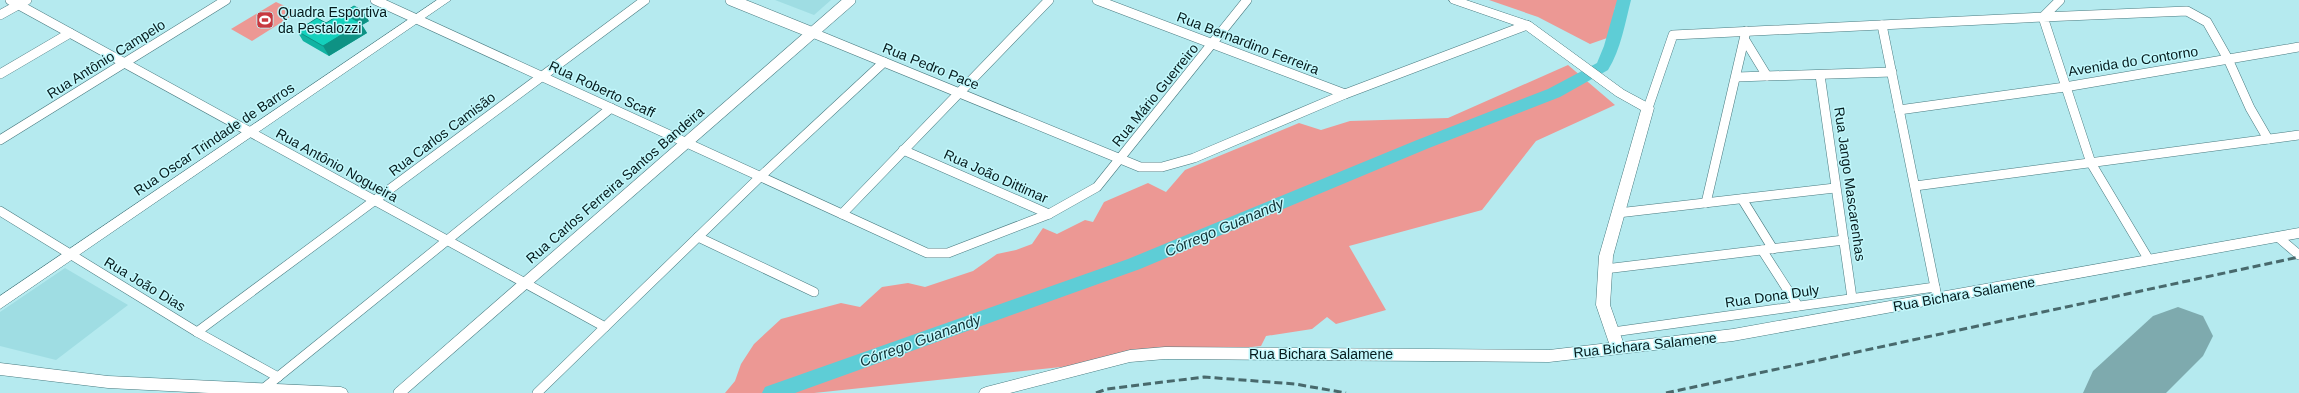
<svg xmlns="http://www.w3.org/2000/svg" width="2299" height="393" viewBox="0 0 2299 393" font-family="Arial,sans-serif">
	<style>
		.built { fill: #9fdde3 }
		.green { fill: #ec9894 }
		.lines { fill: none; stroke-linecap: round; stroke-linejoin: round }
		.river { fill: #5ecdd6; fill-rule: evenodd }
		.runway { fill: #7eaaae; fill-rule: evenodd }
		.minor-casing { stroke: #497b80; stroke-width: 10 }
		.tertiary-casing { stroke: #497b80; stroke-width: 12 }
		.secondary-casing { stroke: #497b80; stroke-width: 1 }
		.minor { stroke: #fff; stroke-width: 9 }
		.tertiary { stroke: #fff; stroke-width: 11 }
		.secondary { fill: #fff; fill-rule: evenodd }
		.rail { stroke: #48696c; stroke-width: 3; stroke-dasharray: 8 4; stroke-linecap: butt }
		.wall { fill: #11b3a2 }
		.shaded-wall { fill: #0e9284 }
		.building { fill: #14d0bc; stroke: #0e9284 }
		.labels { text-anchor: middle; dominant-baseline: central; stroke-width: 3; stroke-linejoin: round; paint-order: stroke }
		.poi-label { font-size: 14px; fill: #051a1c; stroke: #c2f8fc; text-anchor: start }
		.street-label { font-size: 14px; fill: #051a1c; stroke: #c2f8fc }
		.water-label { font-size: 15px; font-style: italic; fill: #103336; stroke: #c2f8fc }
	</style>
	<rect width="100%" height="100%" fill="#b5eaef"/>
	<g class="built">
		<path d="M775,0H831L814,15Z"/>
		<path d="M65,268L128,305L56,360L0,346V312Z"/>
	</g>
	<g class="green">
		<path d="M1489,0H1620L1615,7L1610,37L1590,44L1538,17Z"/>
		<path d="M276,2L298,12L252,41L231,29Z"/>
		<path d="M1568,65L1615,105L1536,141L1482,210L1349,246L1386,310L1336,324L1327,317L1312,329L1266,336L1261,346L814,393H725L735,381L741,364L754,344L781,319L841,303L860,307L882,287L908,283L925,287L973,271L997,254L1016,250L1032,244L1043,228L1057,234L1085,220L1093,222L1104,202L1148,183L1166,192L1185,170L1299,123L1321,130L1350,121L1448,118Z"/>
	</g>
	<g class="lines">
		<path class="river" d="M1617,0H1631C1625,23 1621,49 1608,70L1560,97L1429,148L1140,269L795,393H762L765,387L1128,259L1417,140L1548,89L1597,63L1604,46Z"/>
		<path class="runway" d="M2178,307L2203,316L2213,336L2203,356L2166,393H2083L2093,371L2153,316Z"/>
		<defs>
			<g id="minor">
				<path d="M10,0L605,327L761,176L884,62"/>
				<path d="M375,0L927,253H948L1049,214"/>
				<path d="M1097,0L1345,94"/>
				<path d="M0,15L27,0"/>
				<path d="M1882,25L1936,292"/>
				<path d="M813,33L1140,167H1162L1194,158L1345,94L1527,25"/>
				<path d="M1745,40L1767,76"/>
				<path d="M0,74L70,33"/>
				<path d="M1820,75L1852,298"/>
				<path d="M1737,77L1892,72"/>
				<path d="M1648,108L1673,35L2043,17L2060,0"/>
				<path d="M1899,110L2065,87L2299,47"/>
				<path d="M0,140L226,0"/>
				<path d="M903,150L1049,214L1097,187L1247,0"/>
				<path d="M1915,186L2299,135"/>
				<path d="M1742,199L1773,249"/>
				<path d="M1706,203L1746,31"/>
				<path d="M0,211L197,332L278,377"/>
				<path d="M1618,213L1835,188"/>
				<path d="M842,214L1049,0"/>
				<path d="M698,237L814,292"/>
				<path d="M2278,237L2299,255"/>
				<path d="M1762,250L1798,306"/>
				<path d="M2149,260L2091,163L2043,17L2187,11L2207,22L2228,59L2250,108L2268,139"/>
				<path d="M1605,269L1844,240"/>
				<path d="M197,332L645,0"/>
				<path d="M1613,332L1935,287"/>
				<path d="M263,389L611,108"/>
				<path d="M537,393L605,327"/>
			</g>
			<g id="tertiary">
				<path d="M731,0L813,33"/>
				<path d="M399,393L850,0"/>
			</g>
			<g id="secondary">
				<path d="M437,0H451L0,309V296Z"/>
				<path d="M1449,0H1466L1531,22L1624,90L1652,105L1654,108L1613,256L1610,305L1623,342L1733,329L2299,228V238L1733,341L1549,362L1165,359L1130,362L1010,393H979L981,389L986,387L1130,350L1165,347L1549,350L1609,343L1596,305L1599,256L1641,110L1616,96L1523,28L1451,3Z"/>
				<path d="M0,363L108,376L341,387L346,389L348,393H209L108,388L0,375Z"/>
			</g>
		</defs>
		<use href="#minor" class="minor-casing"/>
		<use href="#tertiary" class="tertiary-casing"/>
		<use href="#secondary" class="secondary-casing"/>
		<use href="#minor" class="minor"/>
		<use href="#tertiary" class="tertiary"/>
		<use href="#secondary" class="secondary"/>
		<g class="rail">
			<path d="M1096,393L1107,389L1204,377L1295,384L1346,393"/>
			<path d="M1666,393L2299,257"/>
		</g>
	</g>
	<path class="wall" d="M369,21L362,25L367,33L329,56L303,41L297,31L326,23Z"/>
	<path class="shaded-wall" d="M363,11L369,21L362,25L367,33L329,56L323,46L351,18Z"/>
	<path class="building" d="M354,6L363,11L351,18L361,23L323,46L297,31L317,18L326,23Z"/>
	<defs>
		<symbol id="stadium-square" viewBox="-11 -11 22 22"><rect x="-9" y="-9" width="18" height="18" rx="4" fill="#c8383f" stroke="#c2f8fc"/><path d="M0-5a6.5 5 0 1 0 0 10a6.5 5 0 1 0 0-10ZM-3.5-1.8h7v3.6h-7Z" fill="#fff"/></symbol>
	</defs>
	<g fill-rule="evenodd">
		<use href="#stadium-square" x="255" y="10" width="20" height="20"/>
	</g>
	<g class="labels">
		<g class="poi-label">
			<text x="278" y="12">Quadra Esportiva<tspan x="278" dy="16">da Pestalozzi</tspan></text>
		</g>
		<g class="street-label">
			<text transform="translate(1248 43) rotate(21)">Rua Bernardino Ferreira</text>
			<text transform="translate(106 59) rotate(-32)">Rua Antônio Campelo</text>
			<text transform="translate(2133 61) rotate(-9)">Avenida do Contorno</text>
			<text transform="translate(931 66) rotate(22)">Rua Pedro Pace</text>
			<text transform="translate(602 89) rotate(25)">Rua Roberto Scaff</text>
			<text transform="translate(1155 95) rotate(-51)">Rua Mário Guerreiro</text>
			<text transform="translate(442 134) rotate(-37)">Rua Carlos Camisão</text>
			<text transform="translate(214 139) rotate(-34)">Rua Oscar Trindade de Barros</text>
			<text transform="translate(337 165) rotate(29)">Rua Antônio Nogueira</text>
			<text transform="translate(996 176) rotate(24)">Rua João Dittimar</text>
			<text transform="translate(1850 184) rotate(82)">Rua Jango Mascarenhas</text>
			<text transform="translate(615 185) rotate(-41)">Rua Carlos Ferreira Santos Bandeira</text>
			<text transform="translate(145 284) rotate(31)">Rua João Dias</text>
			<text transform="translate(1964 294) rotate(-10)">Rua Bichara Salamene</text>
			<text transform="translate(1772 296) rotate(-8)">Rua Dona Duly</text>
			<text transform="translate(1645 345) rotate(-6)">Rua Bichara Salamene</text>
			<text x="1321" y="354">Rua Bichara Salamene</text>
		</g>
		<g class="water-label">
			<text transform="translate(1224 227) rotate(-23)">Córrego Guanandy</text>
			<text transform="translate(920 340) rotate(-20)">Córrego Guanandy</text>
		</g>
	</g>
</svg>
